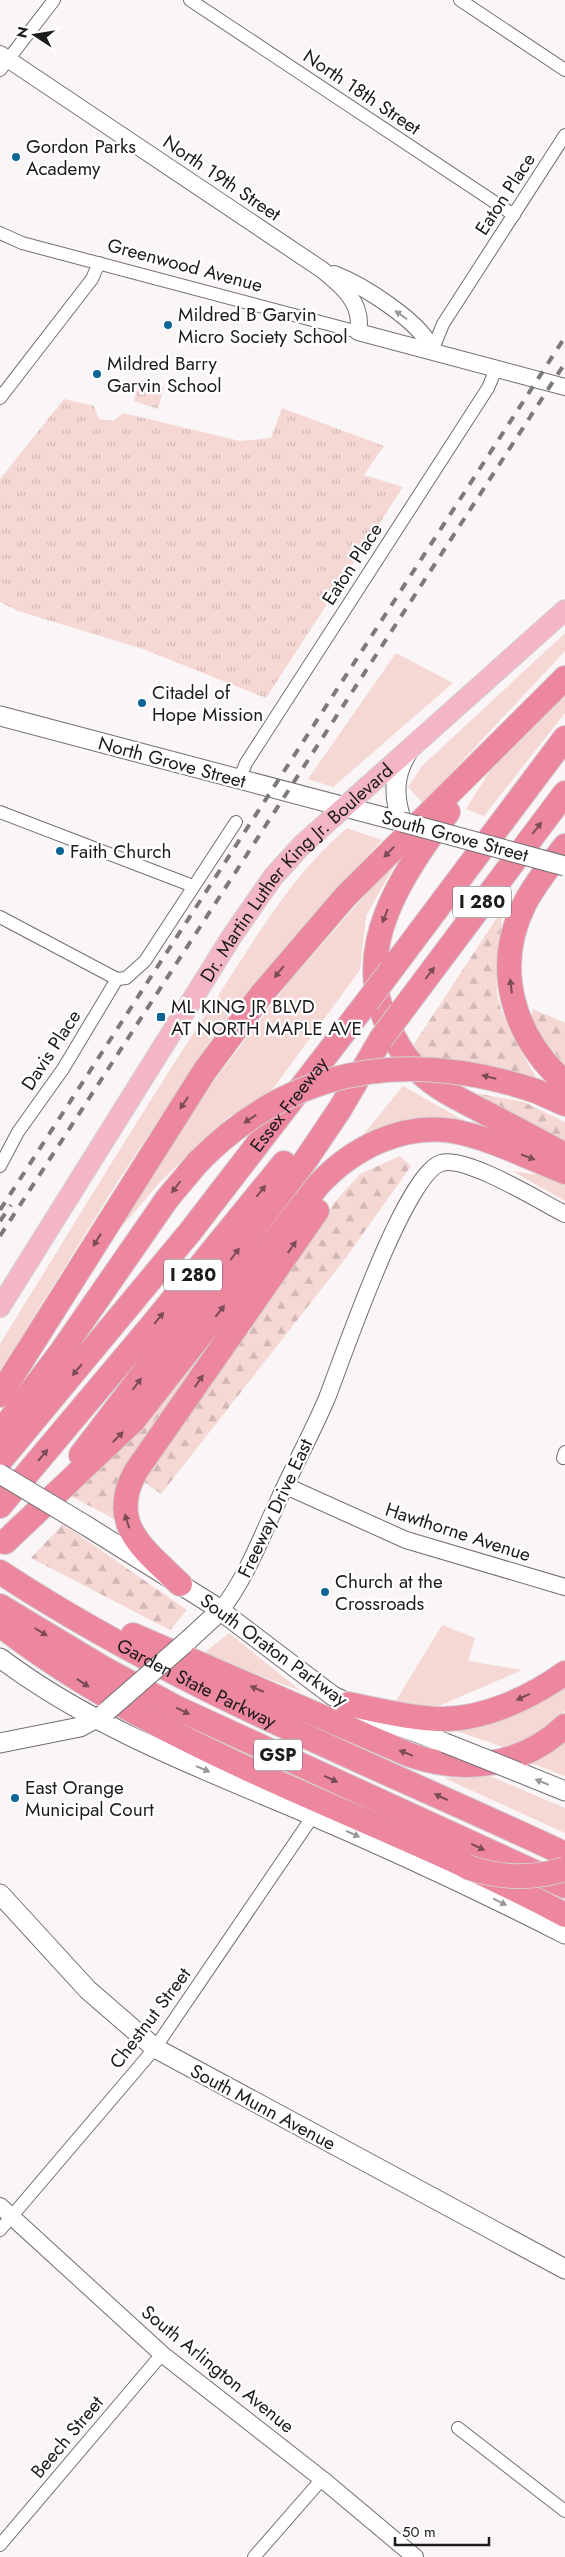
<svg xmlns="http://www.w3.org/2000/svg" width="565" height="2557" viewBox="0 0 565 2557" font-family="Jost,sans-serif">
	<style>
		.grass { fill: #f5d7d3 }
		.forest { fill: url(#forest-firs) }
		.park { fill: url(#park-tufts) }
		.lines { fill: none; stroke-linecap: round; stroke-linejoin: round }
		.minor-casing { stroke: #736f71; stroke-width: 14 }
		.tertiary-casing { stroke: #736f71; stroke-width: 18 }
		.secondary-casing { stroke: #736f71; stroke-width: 21 }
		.primary-casing { stroke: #d2d1d2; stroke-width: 22 }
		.motorway-casing { stroke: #d2d1d2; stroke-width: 26 }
		.minor { stroke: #fff; stroke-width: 12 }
		.tertiary { stroke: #fff; stroke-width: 16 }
		.secondary { stroke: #fff; stroke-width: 19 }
		.primary { stroke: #f4b6c5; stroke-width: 20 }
		.motorway { stroke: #ed869f; stroke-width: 24 }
		.rail { stroke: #7c797b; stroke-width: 4; stroke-dasharray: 9 9; stroke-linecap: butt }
		.secondary-bridge-casing { stroke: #736f71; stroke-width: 21; stroke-linecap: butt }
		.motorway-bridge-casing { stroke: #d2d1d2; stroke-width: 26; stroke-linecap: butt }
		.secondary-bridge { stroke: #fff; stroke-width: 19 }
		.motorway-bridge { stroke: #ed869f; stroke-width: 24 }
		.oneway { fill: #999899 }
		.oneway2 { fill: #7b4b57 }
		.poi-dot { fill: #0b6494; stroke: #fff; stroke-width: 2 }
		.labels { text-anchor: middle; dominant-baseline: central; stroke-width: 4.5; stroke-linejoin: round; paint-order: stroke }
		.shield { fill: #fff; stroke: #615f60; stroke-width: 1 }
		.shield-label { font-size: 18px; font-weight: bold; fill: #1d1b1c }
		.street-label { font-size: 19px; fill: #1d1b1c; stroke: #fff }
		.poi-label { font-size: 19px; fill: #1d1b1c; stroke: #fff; text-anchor: start }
	</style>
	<defs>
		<pattern id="forest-firs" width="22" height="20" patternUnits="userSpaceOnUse" patternTransform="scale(1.25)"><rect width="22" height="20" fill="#f5d7d3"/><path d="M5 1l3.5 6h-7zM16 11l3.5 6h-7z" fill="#d2b8b5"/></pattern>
		<pattern id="park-tufts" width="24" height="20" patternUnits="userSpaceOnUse" patternTransform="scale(1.25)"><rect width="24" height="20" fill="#f5d7d3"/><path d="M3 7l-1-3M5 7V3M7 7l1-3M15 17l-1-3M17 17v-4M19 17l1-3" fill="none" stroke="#d2b8b5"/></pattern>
	</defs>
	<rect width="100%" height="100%" fill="#faf6f8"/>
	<g class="grass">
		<path d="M565,633V651L423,803L408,787L423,765Z"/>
		<path d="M396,653L453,683L333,787L308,779Z"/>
		<path d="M565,695V713L484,816L466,809L491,769Z"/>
		<path d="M347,828L382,840L308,922L219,1028L118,1181L0,1371V1344C70,1231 139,1116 212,1005C253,943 290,876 347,828Z"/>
		<path d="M400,856L366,916L360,970L269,1094L227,1118L162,1180L100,1252L195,1106L289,982Z"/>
		<path d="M403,1086L480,1130L358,1141Z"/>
		<path d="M512,1171L546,1176L565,1184V1201Z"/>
		<path d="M442,1625L475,1638L468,1661L522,1670L432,1709L396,1701Z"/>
		<path d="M229,1633L301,1691L203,1654Z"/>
		<path d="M565,1683V1711L539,1734L503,1747L451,1729Z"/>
		<path d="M565,1733V1776L523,1760Z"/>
		<path d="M490,1776L565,1808V1833L444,1778Z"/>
	</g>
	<g class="forest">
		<path d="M504,907C500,935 495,963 497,992C499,1015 525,1058 537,1079L419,1059L410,1050Z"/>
		<path d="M533,1009L565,1023V1066L530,1022Z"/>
		<path d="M469,1092L524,1102L565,1122V1142Z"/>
		<path d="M400,1156L411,1166L345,1259L161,1494L140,1479L334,1203L360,1174Z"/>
		<path d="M227,1320L117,1486L114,1519L67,1494Z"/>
		<path d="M63,1524L187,1610L170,1630L31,1558Z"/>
	</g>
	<g class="park">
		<path d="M140,380L164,387L158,409L134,401Z"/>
		<path d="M64,399L94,406L99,419L114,421L123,413L240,441L271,438L282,408L384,446L364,475L403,487L266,698L143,649L18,611L0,602V479Z"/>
	</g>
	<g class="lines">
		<defs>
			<g id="minor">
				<path d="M190,0L514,215"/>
				<path d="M460,0L565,70"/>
				<path d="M0,70L54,0"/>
				<path d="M0,233L22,243L358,332"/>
				<path d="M432,351L443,324L565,135"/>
				<path d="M0,398L92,279L99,263"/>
				<path d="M239,780L246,763L488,388L496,369"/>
				<path d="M0,812L193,886"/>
				<path d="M0,917L117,979"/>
				<path d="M117,979L126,978L145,961L236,822"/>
				<path d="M0,1166L18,1132L63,1069L117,979"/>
				<path d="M563,1458L565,1452"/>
				<path d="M0,2230L155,2048L313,1816"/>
				<path d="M458,2428L565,2511"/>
				<path d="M0,2545L162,2354"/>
				<path d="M254,2557L322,2479"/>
			</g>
			<g id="tertiary">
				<path d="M0,54L321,269C341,285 364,303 358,332L565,387"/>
				<path d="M334,274C362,285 424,323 432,351"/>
				<path d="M286,1486L406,1540L565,1587"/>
				<path d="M221,1610C247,1577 262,1535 280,1497C295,1464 313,1431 327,1398C343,1357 405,1174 441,1163C466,1155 541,1202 565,1214"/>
				<path d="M0,2206L162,2354L322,2479L415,2557"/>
			</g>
			<g id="secondary">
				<path d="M0,716L402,822"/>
				<path d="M402,822C393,796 393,774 409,750"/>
				<path d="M85,1525L213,1605L333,1696L380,1719L445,1743"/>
				<path d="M184,1644L221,1610"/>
				<path d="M0,1658C89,1725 193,1765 295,1808C386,1847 477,1889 565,1934"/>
				<path d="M0,1743L80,1727L104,1714"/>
				<path d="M518,1772L565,1791"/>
				<path d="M0,1894L88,1990L155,2048L565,2269"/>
			</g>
			<g id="primary">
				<path id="s1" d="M0,1307L232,936L273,877L302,845L565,610"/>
			</g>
			<g id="motorway">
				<path d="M448,812C403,874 350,947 388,1026C397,1044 407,1062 423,1075C441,1091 463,1101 484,1112C511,1126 538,1140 565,1155"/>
				<path d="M565,846C551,864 536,882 525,903C492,968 513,1036 565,1083"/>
				<path d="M391,970L565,738"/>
				<path d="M401,1012L565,793"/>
				<path d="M536,1091L565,1104"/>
				<path d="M0,1395L204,1072L261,995L345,897L565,678"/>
				<path d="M0,1433L61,1352L167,1199L198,1162"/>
				<path d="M81,1455L305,1161L340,1109L381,1039"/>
				<path id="s2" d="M0,1461L190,1232L367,1002"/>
				<path d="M0,1506L152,1325L284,1163"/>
				<path d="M5,1542L133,1421L319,1184C353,1148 402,1123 453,1131C491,1138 529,1158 565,1172"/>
				<path id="s3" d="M0,1572C176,1688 375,1765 565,1854"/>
				<path d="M180,1584C145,1550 106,1524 136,1471L317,1211"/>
				<path d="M0,1606L103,1668L177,1708L565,1886"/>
				<path d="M0,1625C169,1756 378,1815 565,1915"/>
				<path d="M133,1635L410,1755C464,1774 523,1766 565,1726"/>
				<path d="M348,1704C378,1710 409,1718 439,1719C483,1720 530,1698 565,1673"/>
			</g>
		</defs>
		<use href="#minor" class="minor-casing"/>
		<use href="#tertiary" class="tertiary-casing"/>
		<use href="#secondary" class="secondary-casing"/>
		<use href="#primary" class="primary-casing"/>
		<use href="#motorway" class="motorway-casing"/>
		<use href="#minor" class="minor"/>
		<use href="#tertiary" class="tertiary"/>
		<use href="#secondary" class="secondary"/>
		<use href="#primary" class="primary"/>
		<use href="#motorway" class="motorway"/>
		<g class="rail">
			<path d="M0,1210L565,337"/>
			<path d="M0,1221L11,1205"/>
			<path d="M0,1236L565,363"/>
		</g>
		<defs>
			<g id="secondary-bridge">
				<path d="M402,822L565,866"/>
				<path d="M0,1474L85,1525"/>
				<path d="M107,1711L184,1644"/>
				<path d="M445,1743L518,1772"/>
			</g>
			<g id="motorway-bridge">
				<path d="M367,1002L391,970"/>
				<path d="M381,1039L401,1012"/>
				<path d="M198,1162C293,1065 410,1049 536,1091"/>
				<path d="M467,1867C500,1878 531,1880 565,1869"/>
			</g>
		</defs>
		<use href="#secondary-bridge" class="secondary-bridge-casing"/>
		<use href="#motorway-bridge" class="motorway-bridge-casing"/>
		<use href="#secondary-bridge" class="secondary-bridge"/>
		<use href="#motorway-bridge" class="motorway-bridge"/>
	</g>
	<defs><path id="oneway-solid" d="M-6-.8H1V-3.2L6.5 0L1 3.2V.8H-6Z" transform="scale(1.25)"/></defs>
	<g class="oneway">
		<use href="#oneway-solid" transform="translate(401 315) rotate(-145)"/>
		<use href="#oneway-solid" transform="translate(203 1769) rotate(23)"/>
		<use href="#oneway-solid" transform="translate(542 1782) rotate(-158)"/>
		<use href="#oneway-solid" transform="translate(353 1834) rotate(24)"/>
		<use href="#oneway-solid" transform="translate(500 1902) rotate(26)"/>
	</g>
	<g class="oneway2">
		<use href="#oneway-solid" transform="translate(537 828) rotate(-52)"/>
		<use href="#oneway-solid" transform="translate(389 852) rotate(134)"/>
		<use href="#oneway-solid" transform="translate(385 916) rotate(111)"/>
		<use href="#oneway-solid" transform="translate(279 972) rotate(129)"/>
		<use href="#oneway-solid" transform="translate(430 973) rotate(-53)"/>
		<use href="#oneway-solid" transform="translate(511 986) rotate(-97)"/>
		<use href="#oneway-solid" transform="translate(489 1077) rotate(-166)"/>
		<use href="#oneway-solid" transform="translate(184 1103) rotate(123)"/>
		<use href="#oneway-solid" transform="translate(250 1119) rotate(147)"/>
		<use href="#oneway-solid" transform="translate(528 1157) rotate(21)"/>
		<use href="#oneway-solid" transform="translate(176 1187) rotate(127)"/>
		<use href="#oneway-solid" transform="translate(261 1191) rotate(-51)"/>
		<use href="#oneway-solid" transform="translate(97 1240) rotate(122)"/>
		<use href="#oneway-solid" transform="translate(292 1247) rotate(-55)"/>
		<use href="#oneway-solid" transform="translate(235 1254) rotate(-53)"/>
		<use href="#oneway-solid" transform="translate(220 1311) rotate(-52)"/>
		<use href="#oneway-solid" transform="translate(159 1318) rotate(-51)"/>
		<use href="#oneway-solid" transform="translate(77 1370) rotate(130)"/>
		<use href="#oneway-solid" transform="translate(199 1381) rotate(-55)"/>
		<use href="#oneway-solid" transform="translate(137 1384) rotate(-53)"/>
		<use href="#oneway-solid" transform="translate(118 1437) rotate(-45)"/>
		<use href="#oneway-solid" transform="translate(43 1455) rotate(-50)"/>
		<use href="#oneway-solid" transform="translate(127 1521) rotate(-107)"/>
		<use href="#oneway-solid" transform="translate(41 1632) rotate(32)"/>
		<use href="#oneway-solid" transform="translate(83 1683) rotate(33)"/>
		<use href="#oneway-solid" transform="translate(257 1689) rotate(-157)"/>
		<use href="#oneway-solid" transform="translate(523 1697) rotate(155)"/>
		<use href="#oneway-solid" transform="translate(183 1711) rotate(26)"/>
		<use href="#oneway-solid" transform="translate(406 1753) rotate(-158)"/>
		<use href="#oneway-solid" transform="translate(331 1779) rotate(25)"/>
		<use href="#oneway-solid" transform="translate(441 1797) rotate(-155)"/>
		<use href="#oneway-solid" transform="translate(478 1847) rotate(25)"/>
	</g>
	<g class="poi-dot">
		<circle cx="16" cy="157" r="5"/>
		<circle cx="168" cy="325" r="5"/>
		<circle cx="97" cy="374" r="5"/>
		<circle cx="142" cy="703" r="5"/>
		<circle cx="60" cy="851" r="5"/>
		<rect x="156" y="1012" width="10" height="10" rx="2.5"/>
		<circle cx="325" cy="1592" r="5"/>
		<circle cx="15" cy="1798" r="5"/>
	</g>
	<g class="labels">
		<g class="shield">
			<rect x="453" y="886.5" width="58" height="31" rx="4"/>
			<rect x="164" y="1259.5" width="58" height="31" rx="4"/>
			<rect x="254" y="1739.5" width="48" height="31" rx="4"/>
		</g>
		<g class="shield-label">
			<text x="482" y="902">I 280</text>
			<text x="193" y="1275">I 280</text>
			<text x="278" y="1755">GSP</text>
		</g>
		<g class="street-label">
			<text transform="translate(362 92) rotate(34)">North 18th Street</text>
			<text transform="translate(222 178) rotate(34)">North 19th Street</text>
			<text transform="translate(505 194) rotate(-57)">Eaton Place</text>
			<text transform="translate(185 265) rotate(15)">Greenwood Avenue</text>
			<text transform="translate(352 564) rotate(-57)">Eaton Place</text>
			<text transform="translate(172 762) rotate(15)">North Grove Street</text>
			<text transform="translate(455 836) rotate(15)">South Grove Street</text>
			<text stroke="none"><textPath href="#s1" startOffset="528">Dr. Martin Luther King Jr. Boulevard</textPath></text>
			<text transform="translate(51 1050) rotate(-57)">Davis Place</text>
			<text stroke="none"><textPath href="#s2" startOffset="459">Essex Freeway</textPath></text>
			<text transform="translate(275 1508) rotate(-65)">Freeway Drive East</text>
			<text transform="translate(458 1532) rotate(18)">Hawthorne Avenue</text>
			<text transform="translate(274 1650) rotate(36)">South Oraton Parkway</text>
			<text stroke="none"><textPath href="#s3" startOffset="226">Garden State Parkway</textPath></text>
			<text transform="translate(150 2018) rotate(-53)">Chestnut Street</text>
			<text transform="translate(263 2107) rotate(28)">South Munn Avenue</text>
			<text transform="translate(218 2369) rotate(39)">South Arlington Avenue</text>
			<text transform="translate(67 2437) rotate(-50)">Beech Street</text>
		</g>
		<g class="poi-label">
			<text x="26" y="146">Gordon Parks<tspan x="26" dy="22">Academy</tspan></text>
			<text x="178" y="314">Mildred B Garvin<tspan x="178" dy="22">Micro Society School</tspan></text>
			<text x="107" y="363">Mildred Barry<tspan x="107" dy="22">Garvin School</tspan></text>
			<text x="152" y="692">Citadel of<tspan x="152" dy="22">Hope Mission</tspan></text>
			<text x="70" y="851">Faith Church</text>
			<text x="171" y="1006">ML KING JR BLVD<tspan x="171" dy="22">AT NORTH MAPLE AVE</tspan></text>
			<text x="335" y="1581">Church at the<tspan x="335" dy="22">Crossroads</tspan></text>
			<text x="25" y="1787">East Orange<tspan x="25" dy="22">Municipal Court</tspan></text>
		</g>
	</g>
	<g transform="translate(35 35) rotate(282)" stroke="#ffffff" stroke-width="4" paint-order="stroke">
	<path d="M0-4L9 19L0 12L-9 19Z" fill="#1d1b1c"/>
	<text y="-8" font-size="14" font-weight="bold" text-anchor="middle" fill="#1d1b1c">N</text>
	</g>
	<path d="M395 2537v8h94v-8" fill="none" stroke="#1d1b1c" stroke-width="2.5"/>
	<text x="402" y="2537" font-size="15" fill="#1d1b1c" stroke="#ffffff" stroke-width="4" paint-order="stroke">50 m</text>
</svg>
